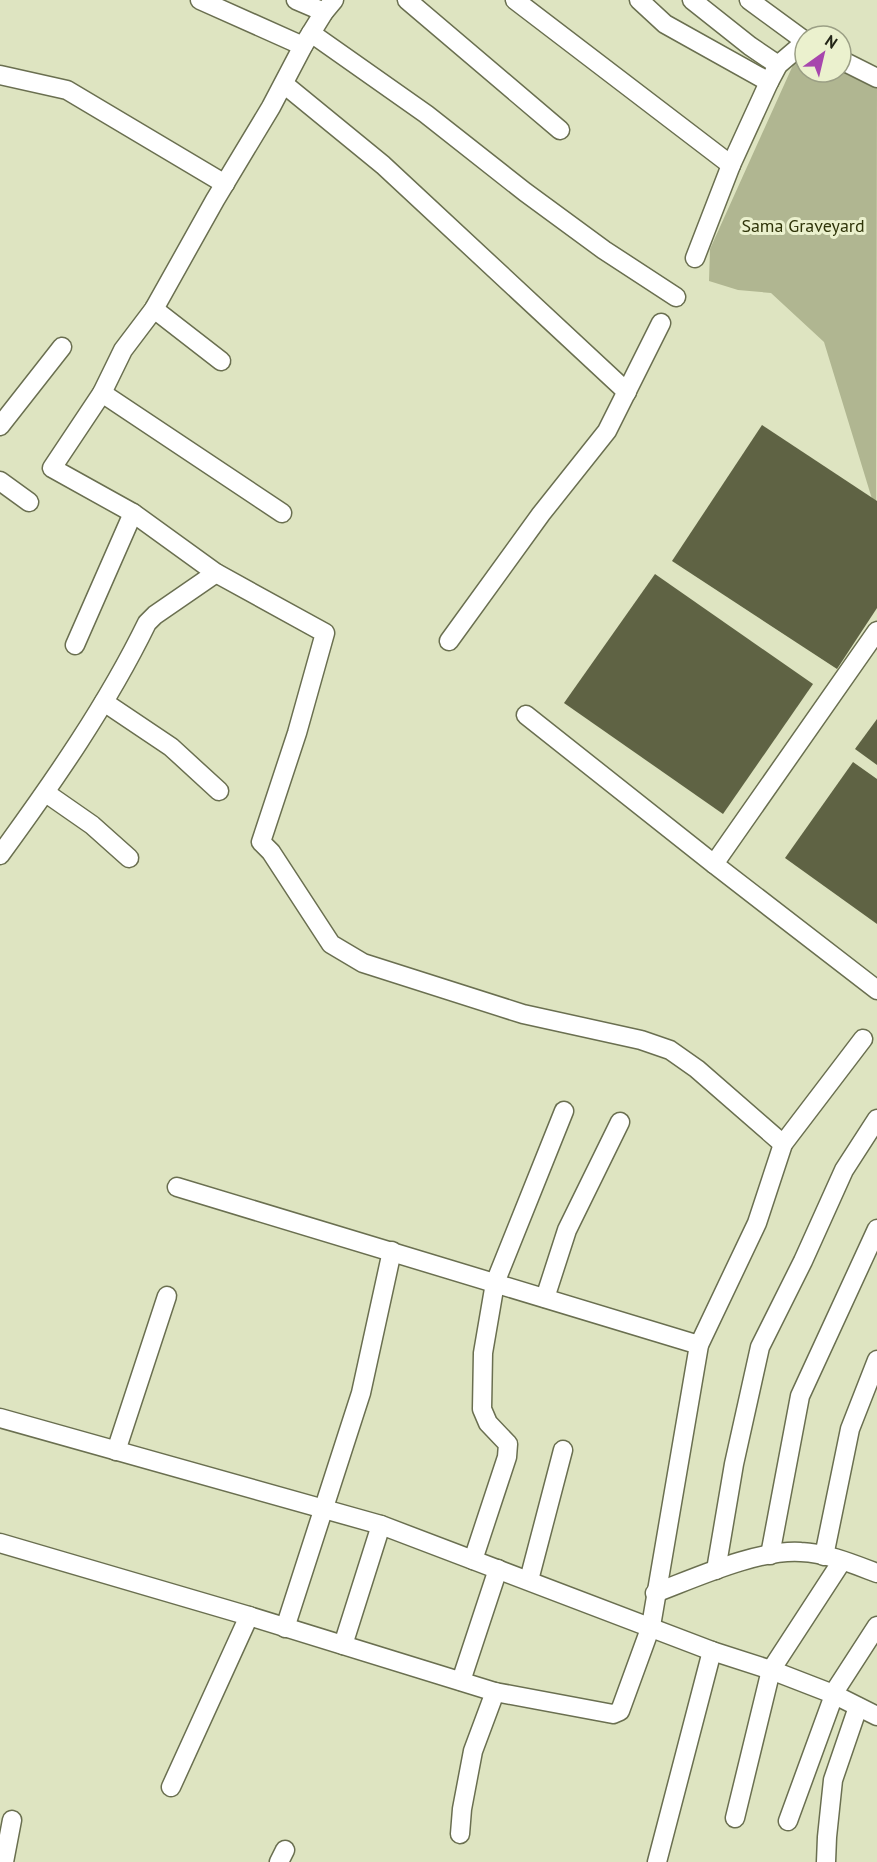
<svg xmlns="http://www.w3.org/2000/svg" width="877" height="1862" viewBox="0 0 877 1862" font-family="'PT Sans',sans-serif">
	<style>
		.green { fill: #b0b691 }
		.building { fill: #5f6344 }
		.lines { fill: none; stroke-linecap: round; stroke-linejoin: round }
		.minor-casing { stroke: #6a6f50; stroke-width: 21 }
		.minor { stroke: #fff; stroke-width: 18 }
		.labels { text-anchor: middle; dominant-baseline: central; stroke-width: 6; stroke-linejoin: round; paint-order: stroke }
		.park-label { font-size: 18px; fill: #2f3409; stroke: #ebf1ce }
	</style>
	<rect width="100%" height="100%" fill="#dee4c1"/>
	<path class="green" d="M805,51V72H841V64L877,84L876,512L824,342L771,293L738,290L709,281L710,249L798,54Z"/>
	<g class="building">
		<path d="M762,425L877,501V608L837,669L672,561Z"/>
		<path d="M655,574L813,684L723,814L564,703Z"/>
		<path d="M877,719V765L855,749Z"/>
		<path d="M853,762L877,779V924L785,858Z"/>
	</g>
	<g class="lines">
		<defs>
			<g id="minor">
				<path d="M200,0L303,46"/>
				<path d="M296,0L324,12"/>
				<path d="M334,0L324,12L303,46L271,107L215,200L154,309L123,350L102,393L52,468L133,513L216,573L325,633L297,733L261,842L271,852L331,944L363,963L523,1014L641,1040L670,1050L697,1069L783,1144"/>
				<path d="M407,0L560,130"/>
				<path d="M515,0L731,165"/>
				<path d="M639,0L665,24L769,82"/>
				<path d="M692,0L750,46L778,65"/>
				<path d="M749,0L805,41"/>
				<path d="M311,33L426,114L525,192L604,250L676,297"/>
				<path d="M841,60L877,78"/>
				<path d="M0,75L67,90L225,184"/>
				<path d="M284,84L383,165L627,392"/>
				<path d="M695,258L731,165L769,82L778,65L805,42"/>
				<path d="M154,309L221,361"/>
				<path d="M102,393L282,513"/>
				<path d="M0,426L62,347"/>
				<path d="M0,481L29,502"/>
				<path d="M877,631L714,864L877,990"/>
				<path d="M449,641L541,514L607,431L661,323"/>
				<path d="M75,645L133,513"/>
				<path d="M104,702L171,747L219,791"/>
				<path d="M526,715L714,864"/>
				<path d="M46,793L92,825L129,858"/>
				<path d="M0,855C54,781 107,705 147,623L155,615L216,573"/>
				<path d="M177,1187L699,1345"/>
				<path d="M545,1298L567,1230L620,1122"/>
				<path d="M0,1418L381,1525L712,1651L771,1670L833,1694L877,1716"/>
				<path d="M116,1451L167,1296"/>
				<path d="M0,1543L249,1616L495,1692L613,1714L620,1711L651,1626L699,1345L757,1223L783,1144L863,1039"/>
				<path d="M770,1555L800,1396L877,1229"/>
				<path d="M824,1556L850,1429L877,1360"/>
				<path d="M473,1560L507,1457L508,1444L488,1423L482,1409L483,1353L495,1283L564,1111"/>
				<path d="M716,1570L734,1464L760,1347L803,1261L844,1170L877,1119"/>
				<path d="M529,1580L563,1450"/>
				<path d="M655,1593C695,1578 758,1549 801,1552C827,1553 853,1564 877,1573"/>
				<path d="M285,1628L361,1393L392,1251"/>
				<path d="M343,1645L381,1525"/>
				<path d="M461,1681L498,1569"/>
				<path d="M833,1694L877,1626"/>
				<path d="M171,1787L249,1616"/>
				<path d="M735,1818L771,1670L842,1561"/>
				<path d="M788,1821L834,1695"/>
				<path d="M460,1834L462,1809L473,1751L495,1692"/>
				<path d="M4,1862L12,1820"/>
				<path d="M279,1862L285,1850"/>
				<path d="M657,1862L712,1651"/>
				<path d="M826,1862L827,1837L833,1780L858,1707"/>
			</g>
		</defs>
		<use href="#minor" class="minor-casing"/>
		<use href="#minor" class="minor"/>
	</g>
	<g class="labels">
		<g class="park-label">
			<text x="803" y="225">Sama Graveyard</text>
		</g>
	</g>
	<g transform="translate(823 54) rotate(34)"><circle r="28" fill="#ebf1ce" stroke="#9b9f85" stroke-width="1.5"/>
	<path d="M0-4.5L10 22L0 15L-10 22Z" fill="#a746ad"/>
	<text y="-9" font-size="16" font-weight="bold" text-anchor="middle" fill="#232517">N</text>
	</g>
</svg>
